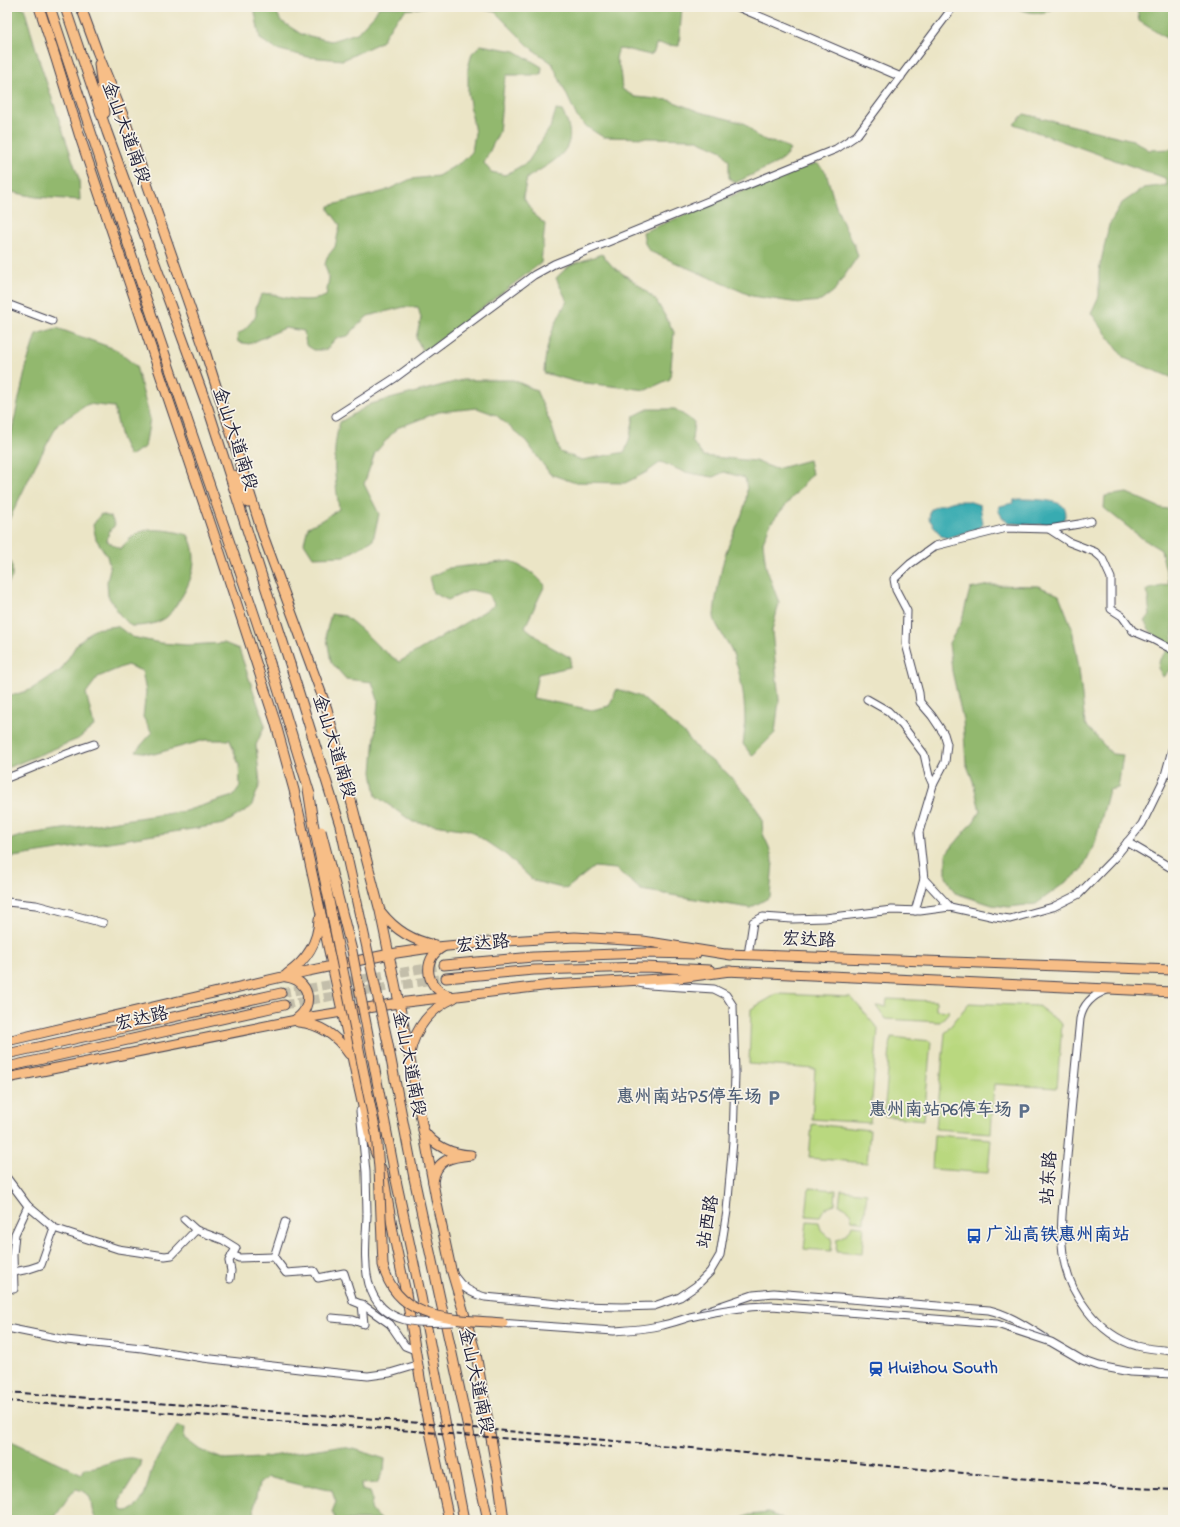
<svg xmlns="http://www.w3.org/2000/svg" width="1180" height="1527" viewBox="0 0 1180 1527" font-family="'Indie Flower','LXGW WenKai TC',sans-serif">
	<style>
		.green { fill: #b9d87f; stroke: #6e7d5d }
		.forest { fill: #92b86e; stroke: #5a6d54 }
		.water { fill: #39abb1; stroke: #2e6676 }
		.lines { fill: none; stroke-linecap: round; stroke-linejoin: round }
		.major-tunnel { stroke: #c3beaa; stroke-width: 9; stroke-dasharray: 9 4.5; stroke-linecap: butt }
		.minor-casing { stroke: #403f50; stroke-width: 9 }
		.major-casing { stroke: #403f50; stroke-width: 11 }
		.minor { stroke: #fff; stroke-width: 7 }
		.major { stroke: #f7be87; stroke-width: 9 }
		.rail { stroke: #22223b; stroke-width: 2; stroke-dasharray: 6 3; stroke-linecap: butt }
		.minor-bridge-casing { stroke: #403f50; stroke-width: 9; stroke-linecap: butt }
		.major-bridge-casing { stroke: #403f50; stroke-width: 11; stroke-linecap: butt }
		.minor-bridge { stroke: #fff; stroke-width: 7 }
		.major-bridge { stroke: #f7be87; stroke-width: 9 }
		.labels { text-anchor: middle; dominant-baseline: central; stroke-width: 3.5; stroke-linejoin: round; paint-order: stroke }
		.street-label { font-size: 18px; fill: #22223b; stroke: #f7f3e8 }
		.service-label { font-size: 18px; font-weight: bold; fill: #4e5e75; stroke: #f7f3e8; text-anchor: end }
		.transit-label { font-size: 18px; font-weight: bold; fill: #164399; stroke: #f7f3e8; text-anchor: start }
	</style>
	<rect width="100%" height="100%" fill="#f7f3e8"/>
	<filter id="ink" filterUnits="userSpaceOnUse"><feTurbulence type="fractalNoise" baseFrequency=".025" numOctaves="2"/><feDisplacementMap in="SourceGraphic" scale="8" xChannelSelector="R" yChannelSelector="G"/><feConvolveMatrix kernelMatrix="1 2 1 2 8 2 1 2 1" color-interpolation-filters="sRGB"/></filter>
	<filter id="wash" filterUnits="userSpaceOnUse"><feTurbulence type="fractalNoise" baseFrequency=".012" numOctaves="4" result="noise"/><feDisplacementMap in="SourceGraphic" scale="16" xChannelSelector="R" yChannelSelector="G"/><feGaussianBlur stdDeviation="0.9" result="paint"/><feColorMatrix in="noise" values="0 0 0 0 0 0 0 0 0 0 0 0 0 0 0 0 0 1.4 0 .05"/><feComposite in="paint" operator="in"/></filter>
	<g filter="url(#wash)">
		<rect width="100%" height="100%" fill="#ebe5c6"/>
		<g class="green">
			<path d="M777,994L851,997L878,1029L870,1123L812,1119L815,1069L749,1064L751,1009Z"/>
			<path d="M887,999L936,1001V1010L950,1011L940,1022L885,1019L876,1006L886,1007Z"/>
			<path d="M969,1003L1038,1006L1062,1024L1057,1088L994,1084L991,1133L936,1129L945,1033Z"/>
			<path d="M891,1037L931,1041L924,1120L884,1116Z"/>
			<path d="M812,1124L870,1130L867,1163L809,1158Z"/>
			<path d="M934,1135L991,1139L988,1173L932,1169Z"/>
			<path d="M809,1188L836,1190L835,1204C827,1206 822,1210 820,1217L806,1216Z"/>
			<path d="M841,1190L867,1193L864,1222L852,1220C851,1212 847,1206 839,1205Z"/>
			<path d="M807,1221L819,1222C820,1230 824,1236 832,1238L831,1251L804,1249Z"/>
			<path d="M852,1225L864,1226L862,1254L836,1252L837,1239C845,1237 850,1232 852,1225Z"/>
		</g>
		<g class="forest">
			<path d="M7,7L24,8L40,63L79,179L80,200L36,197L7,191Z"/>
			<path d="M254,7H274L281,21L301,34L331,41L357,33L375,14L379,7H425L406,10L393,23L381,42L343,60L308,57L276,49L260,39Z"/>
			<path d="M473,7H607L606,9L612,12L619,11L621,7H682L679,46L656,44L654,52L650,55L629,50L618,49L616,59L620,69L622,89L635,97L669,100L700,112L744,123L757,136L769,142L780,143L790,150L781,161L735,183L729,178V161L722,151L695,139L603,137L587,127L577,117L552,63L532,49L495,12Z"/>
			<path d="M1013,7H1055C1044,17 1025,12 1013,7Z"/>
			<path d="M1137,7H1173V39L1166,38L1139,21Z"/>
			<path d="M481,45L515,51L542,67L541,75H507L504,84L499,132L484,163L491,172L505,175L528,162L551,126L556,110L562,111C583,149 557,159 527,178L523,197L535,216L545,224L541,263L427,350L423,351L416,338L421,318L418,307H404L368,316L358,325L348,336L336,338L326,350H314L306,345L304,331L285,328L249,344L238,342L237,335L246,328L256,316V307L261,295C270,292 274,295 282,297C295,300 313,302 326,296L329,278L325,265L327,257L335,247L340,225L329,210V206L385,191L411,179L438,176L463,161L472,152L475,133L468,93V68L472,53Z"/>
			<path d="M1024,114L1133,140L1149,150L1173,149V378L1124,358L1091,313L1099,296V271L1109,225L1122,203L1144,188L1167,185L1165,178L1014,124Z"/>
			<path d="M817,163L826,172L835,204L845,228L854,244L858,256L834,291L821,301L799,303L752,296L649,251L645,243L643,232L788,173Z"/>
			<path d="M602,254L613,267L635,282L656,300L674,332L670,379L646,390L577,382L544,373C545,345 553,326 567,301L556,278L570,265Z"/>
			<path d="M57,328L115,349L136,366L150,419L145,447L129,456L121,438L114,407L88,404L58,424L35,466L7,524V452L27,363L36,334Z"/>
			<path d="M462,380H513L536,390L551,424L560,452L582,460L625,452L630,437L634,416L648,409H675L694,422L692,441L703,456L755,461L776,469L809,460L812,474L770,524L763,542L766,567L779,603L772,631L779,700L775,733L752,756L743,744C748,715 743,677 731,649C727,641 714,624 714,616C715,600 720,575 724,559C731,532 753,506 745,478L724,472L713,477L684,472L661,462L647,472L625,483L573,482L550,474L526,441L496,415L477,408L439,412L397,428L375,453L364,484L379,514L373,540L345,556L313,557L304,543L308,527L322,520L339,509C335,480 331,450 340,422L371,404Z"/>
			<path d="M1127,493L1161,508L1173,510V666L1163,677L1158,668L1160,659L1170,647L1151,632L1144,621L1150,616L1147,590L1169,584L1161,550L1143,539L1104,508L1105,496Z"/>
			<path d="M101,514L111,517L115,525L109,532L107,541L120,549C125,544 130,538 136,534C148,526 175,531 188,535C201,559 191,585 176,605C173,609 170,614 167,617C156,625 144,626 131,626L120,615L108,596L107,582L110,568L107,556L96,539L93,525Z"/>
			<path d="M7,552L12,566V577L7,585Z"/>
			<path d="M511,561L534,574L545,585L525,627L546,644L571,658L570,667L538,674L533,698L592,710L609,706L617,689L641,697L686,735L699,751L726,772L753,802L762,819L763,834L769,847L773,862L770,897L750,908L641,890L616,869L594,867L566,889L534,881L506,855L469,830L413,822L376,796L372,772L378,700L372,682L346,679L331,662L326,633L331,614L345,616L363,631L379,647L399,662L495,605L488,594L471,590L448,600L433,593L429,577L449,568Z"/>
			<path d="M989,585L1038,586L1059,595L1072,628L1079,668L1085,724L1112,754L1123,755L1118,788L1109,790L1095,843L1081,871L1036,904L1009,907L992,905L955,893L946,877V854L974,821L980,811L973,781L966,763L963,720L952,671L949,643L961,623L970,589Z"/>
			<path d="M117,626L132,637L160,643L188,645L224,643L239,649L265,725L256,745L260,784L251,807L224,824L7,858V840L29,834L185,811L233,796L240,786L239,765L230,740H205L154,754L136,751L152,733L143,717L146,692L142,671L127,665L98,677L86,693L94,726L78,739L7,768V697L30,690L61,670L77,644L94,629Z"/>
			<path d="M177,1426L185,1428L184,1438L200,1450L225,1460L259,1458L338,1446L357,1450L385,1459L384,1470L377,1483L361,1484L362,1490L370,1492C377,1507 362,1504 381,1520H336L332,1512L336,1502L332,1490L316,1486H304L268,1477L259,1484L254,1505L255,1520H97C86,1507 99,1494 76,1489L71,1493L53,1520H7V1439L82,1474L85,1468C102,1469 127,1451 141,1461V1465L119,1501L121,1510C127,1513 133,1509 138,1505C147,1495 148,1478 153,1467C160,1452 169,1439 177,1426Z"/>
			<path d="M768,1513L786,1520H738L749,1515Z"/>
		</g>
		<g class="water">
			<path d="M1019,499C1028,499 1058,499 1064,507C1067,511 1065,515 1064,519L1058,523L1035,525L1009,523L1002,517L998,510L1000,506L1013,503L1014,500Z"/>
			<path d="M955,501H968L980,505L983,524L980,528L947,538L941,536L929,519L930,510L937,506Z"/>
		</g>
	</g>
	<g filter="url(#ink)">
		<g class="lines">
			<g class="major-tunnel">
				<path d="M281,993L444,965"/>
				<path d="M284,1005L350,993L446,978"/>
			</g>
			<defs>
				<g id="minor">
					<path d="M738,7L901,77"/>
					<path d="M7,304L52,321"/>
					<path d="M336,416L395,378L534,275L554,264L836,149L857,135L953,7"/>
					<path d="M1049,529L1079,524L1091,521"/>
					<path d="M867,699L888,711L902,725L924,754L929,776L933,785L919,832L924,879L915,911"/>
					<path d="M7,778C36,767 64,754 94,744"/>
					<path d="M933,785L945,762L947,744L944,734L932,716L920,702L919,693L906,644L907,611L896,590L894,579L910,564L935,546L1007,528L1049,529L1069,542L1095,552L1102,558L1111,578V609L1122,616L1133,631L1152,639L1173,650"/>
					<path d="M1127,842L1173,869"/>
					<path d="M924,879L950,907"/>
					<path d="M7,902L36,905L103,923"/>
					<path d="M748,955L753,922L763,917L792,919L825,918L892,910L920,911L950,907L995,917L1010,919L1053,907L1079,894L1116,856L1142,824L1164,779L1173,746"/>
					<path d="M1107,990C1093,995 1083,1004 1080,1019C1075,1069 1070,1119 1066,1169C1064,1197 1059,1226 1063,1254C1068,1293 1098,1335 1137,1346C1149,1349 1161,1350 1173,1351"/>
					<path d="M360,1111L366,1172L367,1214"/>
					<path d="M7,1178L28,1206L54,1228L118,1249L165,1256L172,1255L196,1230L223,1240L236,1248L229,1261L231,1271L230,1279"/>
					<path d="M184,1219L196,1230"/>
					<path d="M285,1222L274,1257L286,1273L314,1271L318,1278L344,1273L353,1301L363,1305L390,1324L405,1346L415,1350"/>
					<path d="M232,1255L239,1258L274,1257"/>
					<path d="M14,1272L29,1269L41,1265L54,1228"/>
					<path d="M455,1277C462,1288 473,1294 485,1297L579,1306L622,1307L654,1306L680,1297L696,1286L710,1272L720,1255L727,1211L733,1141L735,1073L733,1006L726,995L714,989L649,985L639,983"/>
					<path d="M14,1289L13,1255L15,1234L28,1206"/>
					<path d="M703,1312L753,1295L774,1293L989,1310C1010,1315 1027,1327 1045,1338"/>
					<path d="M332,1318L353,1320L364,1324L362,1304"/>
					<path d="M7,1328L66,1340L142,1348L203,1358L308,1370L368,1376L390,1373L417,1365"/>
				</g>
				<g id="major">
					<path d="M39,7L56,59L79,134L216,540L275,721L294,790L358,1084L369,1133L376,1154"/>
					<path d="M50,7C95,144 139,280 186,416C214,499 244,580 270,663"/>
					<path d="M65,7L107,132L208,408L290,664"/>
					<path d="M81,7L97,51L125,120L205,351L263,535L327,709L380,911L403,1022L437,1204L451,1269L476,1354L499,1483L504,1520"/>
					<path d="M99,64L105,113"/>
					<path d="M234,475L248,503"/>
					<path d="M381,912C395,930 413,941 435,945"/>
					<path d="M443,947C420,959 426,991 451,996"/>
					<path d="M727,954L1173,970"/>
					<path d="M444,965L533,957L645,953L696,954"/>
					<path d="M725,971L1173,992"/>
					<path d="M287,974C306,961 318,942 319,919"/>
					<path d="M286,977C310,980 315,1006 296,1019"/>
					<path d="M446,978L534,970L645,967L710,970"/>
					<path d="M298,1022C320,1024 337,1036 349,1054"/>
					<path d="M7,1041L308,971L390,954L437,947L490,942L575,937L643,941L731,955"/>
					<path d="M410,1053C415,1028 431,1008 454,998"/>
					<path d="M7,1054L281,993"/>
					<path d="M7,1067L284,1005"/>
					<path d="M7,1078L311,1017L398,1003L551,985L679,978L730,971"/>
					<path d="M423,1130C435,1147 451,1154 471,1155C451,1157 436,1159 433,1182"/>
					<path d="M381,1168L383,1174L394,1237L406,1293L425,1408L449,1520"/>
					<path d="M414,1178L488,1520"/>
					<path d="M396,1180L421,1297L464,1520"/>
				</g>
			</defs>
			<use href="#minor" class="minor-casing"/>
			<use href="#major" class="major-casing"/>
			<use href="#minor" class="minor"/>
			<use href="#major" class="major"/>
			<g class="rail">
				<path d="M7,1392L375,1419L1117,1487L1173,1490"/>
				<path d="M7,1401L375,1428L613,1447"/>
			</g>
			<defs>
				<g id="minor-bridge">
					<path d="M367,1214C366,1252 356,1307 405,1320C420,1324 438,1322 454,1322"/>
					<path d="M498,1323L614,1331C631,1330 647,1329 663,1325C672,1323 681,1320 690,1317C717,1311 744,1306 772,1306L997,1324L1051,1342L1082,1360L1099,1366L1130,1372L1173,1374"/>
				</g>
				<g id="major-bridge">
					<path d="M270,663L310,794"/>
					<path d="M290,664L340,825L387,1039L414,1178"/>
					<path d="M308,789L313,822L376,1133L379,1168L383,1265C397,1323 456,1319 503,1323"/>
					<path d="M321,831L352,951L396,1180"/>
				</g>
			</defs>
			<use href="#minor-bridge" class="minor-bridge-casing"/>
			<use href="#major-bridge" class="major-bridge-casing"/>
			<use href="#minor-bridge" class="minor-bridge"/>
			<use href="#major-bridge" class="major-bridge"/>
		</g>
	</g>
	<defs>
		<symbol id="parking-bare" viewBox="-9 -9 18 18"><path d="M-3.5-5.5H1a3.5 3.5 0 0 1 0 7H-1V5.5H-3.5ZM-1-3.4V-.6H.8a1.4 1.4 0 0 0 0-2.8Z" fill="#5c6f8a" stroke="#f7f3e8" stroke-width="2.5" paint-order="stroke"/></symbol>
		<symbol id="bus-bare" viewBox="-9 -9 18 18"><path d="M-5-6H5V4H4V6H2V4H-2V6H-4V4H-5ZM-3.5-4V0h7V-4ZM-3.5 1.2v1.5H-2V1.2ZM2 1.2v1.5H3.5V1.2Z" fill="#1a4fb4" stroke="#f7f3e8" stroke-width="2.5" paint-order="stroke"/></symbol>
		<symbol id="station-bare" viewBox="-9 -9 18 18"><path d="M-3-6H3Q5-6 5-4V2Q5 4 3 4L4.5 6H3L1.5 4h-3L-3 6H-4.5L-3 4Q-5 4-5 2V-4Q-5-6-3-6ZM-3.5-4v3h7v-3ZM-3.5 1v1.5H-2V1ZM2 1v1.5H3.5V1Z" fill="#1a4fb4" stroke="#f7f3e8" stroke-width="2.5" paint-order="stroke"/></symbol>
	</defs>
	<g fill-rule="evenodd">
		<use href="#parking-bare" x="763" y="1087" width="22" height="22"/>
		<use href="#parking-bare" x="1013" y="1100" width="22" height="22"/>
		<use href="#bus-bare" x="963" y="1225" width="22" height="22"/>
		<use href="#station-bare" x="865" y="1358" width="22" height="22"/>
	</g>
	<g class="labels">
		<g class="street-label">
			<text transform="translate(125 133) rotate(70)">金山大道南段</text>
			<text transform="translate(234 439) rotate(72)">金山大道南段</text>
			<text transform="translate(333 747) rotate(73)">金山大道南段</text>
			<text transform="translate(809 941) rotate(2)">宏达路</text>
			<text transform="translate(483 945) rotate(-6)">宏达路</text>
			<text transform="translate(142 1020) rotate(-13)">宏达路</text>
			<text transform="translate(408 1064) rotate(79)">金山大道南段</text>
			<text transform="translate(1050 1178) rotate(-86)">站东路</text>
			<text transform="translate(709 1222) rotate(-80)">站西路</text>
			<text transform="translate(475 1381) rotate(78)">金山大道南段</text>
		</g>
		<g class="service-label">
			<text x="762" y="1098">惠州南站P5停车场</text>
			<text x="1012" y="1111">惠州南站P6停车场</text>
		</g>
		<g class="transit-label">
			<text x="986" y="1236">广汕高铁惠州南站</text>
			<text x="888" y="1369">Huizhou South</text>
		</g>
	</g>
	<rect width="1180" height="1527" fill="none" stroke="#f7f3e8" stroke-width="24"/>
</svg>
